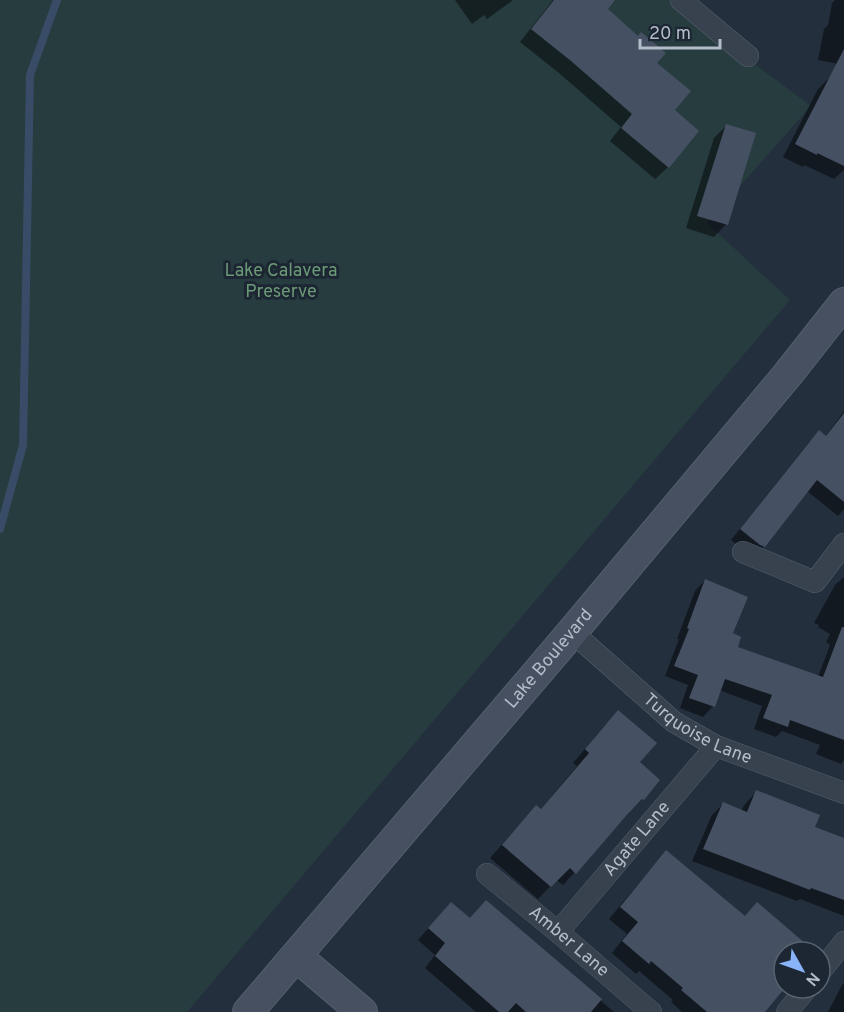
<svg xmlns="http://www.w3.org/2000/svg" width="844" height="1012" viewBox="0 0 844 1012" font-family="Overpass,sans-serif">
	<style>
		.green { fill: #263c3f }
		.shadow { fill: #0007 }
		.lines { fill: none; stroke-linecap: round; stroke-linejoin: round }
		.stream { stroke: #394c67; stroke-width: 8 }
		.building { fill: #455162 }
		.minor-casing { stroke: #565f6c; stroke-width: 22 }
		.secondary-casing { stroke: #565f6c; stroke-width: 32 }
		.minor { stroke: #38414e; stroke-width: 21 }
		.secondary { stroke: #465061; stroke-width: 30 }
		.labels { text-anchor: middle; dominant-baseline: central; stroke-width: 6; stroke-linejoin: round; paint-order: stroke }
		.park-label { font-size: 18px; fill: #6b9a76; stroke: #1d2633 }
		.street-label { font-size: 18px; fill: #b4bcc9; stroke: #1d2633 }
	</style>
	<rect width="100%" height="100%" fill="#242f3e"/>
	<path class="green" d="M0,0H669L811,106L707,223L790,300L187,1012H0Z"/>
	<g class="shadow">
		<path d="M455,0H513L487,19L484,15L472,24Z"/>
		<path d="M553,0H601L606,9L673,111L668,167L655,179L610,141L621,127L559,73L520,42Z"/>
		<path d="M835,0H844V65L818,60L824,29L828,25L832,3Z"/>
		<path d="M831,76L844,83V170L834,179L804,165L803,167L783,157L818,89Z"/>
		<path d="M726,126V224L714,237L686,228L714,138Z"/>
		<path d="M844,411V509L838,516L807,491L764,546L753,557L750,555L731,540L809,442L819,432L825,437Z"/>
		<path d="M844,577V760L841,764L816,754L820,745L782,731L776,737L754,729L762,706L719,690L713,706L703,717L680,708L688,685L665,676L679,639H677L695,591L705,580L731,634L736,648L818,677L830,645L826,642L830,634L818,627L819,625L814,623L835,585Z"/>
		<path d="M606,724L638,763L642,799L563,885L556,880L538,899L490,858L524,820L540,810L577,766L573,763Z"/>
		<path d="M756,792L814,828L844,839V916L800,899L797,901L692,861L712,815L723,804L741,811L745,804Z"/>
		<path d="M655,864L744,917L757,904L812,951L784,952V983L763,1012H682L671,1002L673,1000L639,971L636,974L612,953L627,934L609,919Z"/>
		<path d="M486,902L614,1012H476L425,968L435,955L418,940L440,915L469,920Z"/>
		<path d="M844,983V1012H828L842,985Z"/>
	</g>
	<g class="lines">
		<path class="stream" d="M0,529L23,445L30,75L57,0"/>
	</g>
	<g class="building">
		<path d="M554,0H615L608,9L638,36L641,32L666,53L657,63L691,91L675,110L699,131L669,168L621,128L632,114L571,61L531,29Z"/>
		<path d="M844,49V166L817,153V155L795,144Z"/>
		<path d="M726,124L756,133L728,225L697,216Z"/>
		<path d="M844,413V502L817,480L765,547L760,545L740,529L819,430L826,436Z"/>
		<path d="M705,579L748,597L733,633L741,637L738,647L823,677L842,627H844V740L790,720L788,727L763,718L772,695L725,679L715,707L689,698L698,675L674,666L689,629L687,628Z"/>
		<path d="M618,710L657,743L640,762L660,780L644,800L642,799L626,816L576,874L570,868L551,887L502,845L536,805L541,809L589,753L585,749Z"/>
		<path d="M756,790L820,815L815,827L844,838V900L811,888L810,890L703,849L723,802L747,812Z"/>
		<path d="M666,850L745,916L757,902L806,944L800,952H784V989L765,1012H707L681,990L683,988L651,961L649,964L622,941L638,922L620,907Z"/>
		<path d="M486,900L602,999L591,1012H526L516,1003L508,1012H499L435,956L445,943L428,928L451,902L470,918Z"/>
	</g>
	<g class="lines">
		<defs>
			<g id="minor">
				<path d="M681,0L748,56"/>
				<path d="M743,552L815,582L844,544"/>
				<path id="s1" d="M572,632L674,722L716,746L844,793"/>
				<path id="s2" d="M487,874L558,932L651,1012"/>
				<path id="s3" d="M558,932L716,746"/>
				<path d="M820,972L844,942"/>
				<path d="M787,1012L807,988"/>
			</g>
			<g id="secondary">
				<path d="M296,956L362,1012"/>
				<path id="s4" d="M248,1012L572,632L788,374L844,303"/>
			</g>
		</defs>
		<use href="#minor" class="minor-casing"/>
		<use href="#secondary" class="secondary-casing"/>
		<use href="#minor" class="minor"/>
		<use href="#secondary" class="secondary"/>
	</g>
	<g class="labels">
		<g class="park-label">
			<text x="281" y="271">Lake Calavera<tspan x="281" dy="21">Preserve</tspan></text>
		</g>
		<g class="street-label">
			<text stroke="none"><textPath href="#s4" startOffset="464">Lake Boulevard</textPath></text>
			<text stroke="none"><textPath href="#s1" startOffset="160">Turquoise Lane</textPath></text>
			<text stroke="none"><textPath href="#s3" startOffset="122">Agate Lane</textPath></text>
			<text stroke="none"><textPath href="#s2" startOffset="106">Amber Lane</textPath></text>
		</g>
	</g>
	<g transform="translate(802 970) rotate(130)"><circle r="28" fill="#1d2633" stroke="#59626f" stroke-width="1.5"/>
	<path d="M0-4.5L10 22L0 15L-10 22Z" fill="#8ab4f8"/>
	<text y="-9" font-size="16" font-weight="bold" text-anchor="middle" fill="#b4bcc9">N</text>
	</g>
	<path d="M640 39v9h80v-9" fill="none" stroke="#b4bcc9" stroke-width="3"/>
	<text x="649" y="39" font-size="18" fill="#b4bcc9" stroke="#1d2633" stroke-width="4.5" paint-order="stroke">20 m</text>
</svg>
